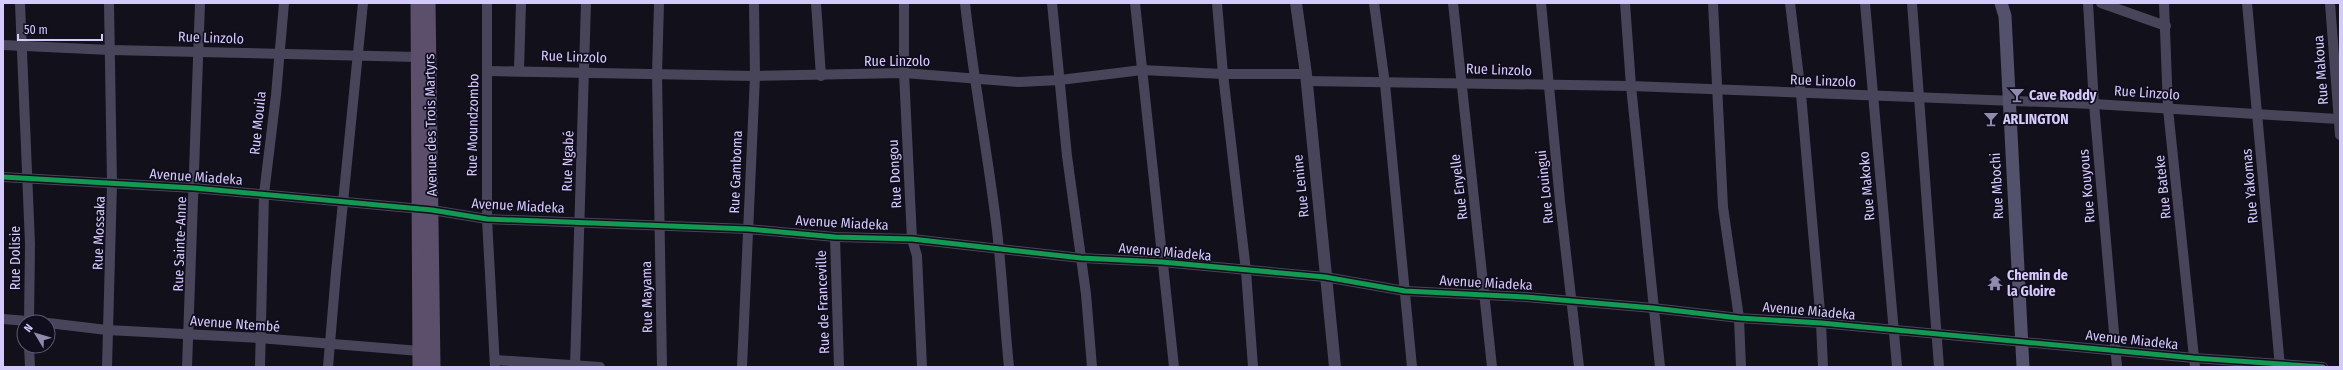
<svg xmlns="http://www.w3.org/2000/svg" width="2343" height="370" viewBox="0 0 2343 370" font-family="'Fira Sans Condensed',sans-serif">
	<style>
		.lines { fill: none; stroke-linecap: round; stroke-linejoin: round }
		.minor { stroke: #48455a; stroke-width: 10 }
		.tertiary { stroke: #48455a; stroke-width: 12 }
		.secondary { stroke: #54516c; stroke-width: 13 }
		.primary { stroke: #5c4f6b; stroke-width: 15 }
		.cycleway-casing { stroke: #100d1d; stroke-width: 8 }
		.cycleway { stroke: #139951; stroke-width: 5 }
		.labels { text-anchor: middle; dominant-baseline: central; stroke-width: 3.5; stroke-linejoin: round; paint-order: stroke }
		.street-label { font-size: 14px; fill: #d4cbfc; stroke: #100d1d }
		.poi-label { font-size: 14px; font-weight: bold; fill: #d4cbfc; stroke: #100d1d; text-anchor: start }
	</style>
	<rect width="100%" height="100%" fill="#12101a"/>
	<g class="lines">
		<g class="minor">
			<path d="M20,3L30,244L29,322"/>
			<path d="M487,3V219L495,367"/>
			<path d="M659,3L657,74L662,367"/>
			<path d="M816,3L821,76"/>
			<path d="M904,3V73L912,239L917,256L922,367"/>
			<path d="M965,3C973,76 987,149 996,222C1002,270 1004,319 1009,367"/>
			<path d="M1052,3L1067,156L1086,294L1092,367"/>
			<path d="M1135,3L1174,367"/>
			<path d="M1217,3L1223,74L1246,271L1253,367"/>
			<path d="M1374,3L1385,84L1412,367"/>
			<path d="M1453,3L1492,367"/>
			<path d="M1541,3L1560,201L1579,367"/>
			<path d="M1625,3L1631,86L1660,367"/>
			<path d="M1713,3L1723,207L1739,318L1741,367"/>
			<path d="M1790,3L1801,94L1821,323L1823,367"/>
			<path d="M1865,3L1897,367"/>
			<path d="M1912,3L1939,367"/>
			<path d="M2088,3L2094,104L2117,367"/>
			<path d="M2101,3L2166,26"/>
			<path d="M2164,3L2168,109L2195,367"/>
			<path d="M2247,3L2280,367"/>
			<path d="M2330,3L2340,135"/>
			<path d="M3,45L110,50L418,57"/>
			<path d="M519,70L521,3"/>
			<path d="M488,71L755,76L904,73L1019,82L1060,80L1142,70L1223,74H1306"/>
			<path d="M1306,81L1631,86L2094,104L2338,119"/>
			<path d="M3,177L194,188L432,210L487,219L748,229L835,237L912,239L1081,258L1162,262L1325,277L1405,291L1526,297L1653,308L1739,318L1821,323L2194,358L2323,367"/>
			<path d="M835,237L839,367"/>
			<path d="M3,319L40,322"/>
			<path d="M48,323L107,330L259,338L420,351"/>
			<path d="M29,346L30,367"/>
			<path d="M495,360L600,367"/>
			<path d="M107,367L112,184L109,3"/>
			<path d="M187,367L200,3"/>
			<path d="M260,367L264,194L276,95L284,3"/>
			<path d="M328,367L336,272L363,3"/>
			<path d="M575,367L586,3"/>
			<path d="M742,367L755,76L754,3"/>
		</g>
		<path class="tertiary" d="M1296,3L1306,74L1335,367"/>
		<path class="secondary" d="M2001,3L2005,16L2023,367"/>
		<g class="primary">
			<path d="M418,3L420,367"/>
			<path d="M428,3L433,367"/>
		</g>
		<defs>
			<path id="cycleway" d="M3,177L194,188L432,210L487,219L748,229L835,237L912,239L1081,258L1162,262L1325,277L1405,291L1526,297L1653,308L1739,318L1821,323L2194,358L2323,367"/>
		</defs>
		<use href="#cycleway" class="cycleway-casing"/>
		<use href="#cycleway" class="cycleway"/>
	</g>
	<defs>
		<symbol id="bar-bare" viewBox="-9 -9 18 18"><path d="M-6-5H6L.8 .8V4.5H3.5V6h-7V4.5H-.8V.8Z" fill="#908aad" stroke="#100d1d" stroke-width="2.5" paint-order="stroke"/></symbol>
		<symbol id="temple-bare" viewBox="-9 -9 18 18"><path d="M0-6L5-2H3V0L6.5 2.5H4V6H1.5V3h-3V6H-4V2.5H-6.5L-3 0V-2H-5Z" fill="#908aad" stroke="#100d1d" stroke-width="2.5" paint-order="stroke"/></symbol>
	</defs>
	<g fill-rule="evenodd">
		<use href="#bar-bare" x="2006" y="84" width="22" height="22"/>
		<use href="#bar-bare" x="1980" y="108" width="22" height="22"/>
		<use href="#temple-bare" x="1984" y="272" width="22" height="22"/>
	</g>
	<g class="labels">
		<g class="street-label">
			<text transform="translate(211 38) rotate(2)">Rue Linzolo</text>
			<text transform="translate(574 57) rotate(2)">Rue Linzolo</text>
			<text x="897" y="61">Rue Linzolo</text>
			<text transform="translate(1499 70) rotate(2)">Rue Linzolo</text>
			<text transform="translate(2321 70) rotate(-94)">Rue Makoua</text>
			<text transform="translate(1823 81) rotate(2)">Rue Linzolo</text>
			<text transform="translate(2147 93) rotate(4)">Rue Linzolo</text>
			<text transform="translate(258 123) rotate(-84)">Rue Mouila</text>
			<text transform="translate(431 125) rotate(-91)">Avenue des Trois Martyrs</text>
			<text transform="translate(473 125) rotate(-89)">Rue Moundzombo</text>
			<text transform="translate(568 161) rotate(-88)">Rue Ngabé</text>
			<text transform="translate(736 172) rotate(-88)">Rue Gamboma</text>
			<text transform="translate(895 174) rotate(-93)">Rue Dongou</text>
			<text transform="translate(196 177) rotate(4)">Avenue Miadeka</text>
			<text transform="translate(1301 186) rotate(-96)">Rue Lenine</text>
			<text transform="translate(1867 186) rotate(-95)">Rue Makoko</text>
			<text transform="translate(1997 186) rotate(-93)">Rue Mbochi</text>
			<text transform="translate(2087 186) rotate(-95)">Rue Kouyous</text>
			<text transform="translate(2250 186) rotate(-95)">Rue Yakomas</text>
			<text transform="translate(1459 187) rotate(-97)">Rue Enyelle</text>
			<text transform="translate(1545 187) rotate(-96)">Rue Louingui</text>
			<text transform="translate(2163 187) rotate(-96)">Rue Bateke</text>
			<text transform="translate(518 206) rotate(3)">Avenue Miadeka</text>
			<text transform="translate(842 223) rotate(3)">Avenue Miadeka</text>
			<text transform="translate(99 233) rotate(-88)">Rue Mossaka</text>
			<text transform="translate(180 244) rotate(-88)">Rue Sainte-Anne</text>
			<text transform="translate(1165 252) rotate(5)">Avenue Miadeka</text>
			<text transform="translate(15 258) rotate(-90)">Rue Dolisie</text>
			<text transform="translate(1486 283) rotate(3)">Avenue Miadeka</text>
			<text transform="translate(647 297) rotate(-91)">Rue Mayama</text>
			<text transform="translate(823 302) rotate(-92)">Rue de Franceville</text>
			<text transform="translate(1809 311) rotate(5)">Avenue Miadeka</text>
			<text transform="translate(235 324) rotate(4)">Avenue Ntembé</text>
			<text transform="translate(2132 340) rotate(6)">Avenue Miadeka</text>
		</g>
		<g class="poi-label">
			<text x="2029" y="95">Cave Roddy</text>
			<text x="2003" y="119">ARLINGTON</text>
			<text x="2007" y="275">Chemin de<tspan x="2007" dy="16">la Gloire</tspan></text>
		</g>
	</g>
	<rect width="2343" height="370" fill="none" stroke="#d4cbfc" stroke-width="8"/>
	<g transform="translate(36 334) rotate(308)"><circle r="19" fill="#100d1d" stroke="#5e5976"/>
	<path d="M0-3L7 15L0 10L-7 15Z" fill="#908aad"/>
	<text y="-6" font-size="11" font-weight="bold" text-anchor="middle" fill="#d4cbfc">N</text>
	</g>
	<path d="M18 34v6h84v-6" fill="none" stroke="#d4cbfc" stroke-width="2"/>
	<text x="24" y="34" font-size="12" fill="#d4cbfc" stroke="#100d1d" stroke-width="3" paint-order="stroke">50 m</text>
</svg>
